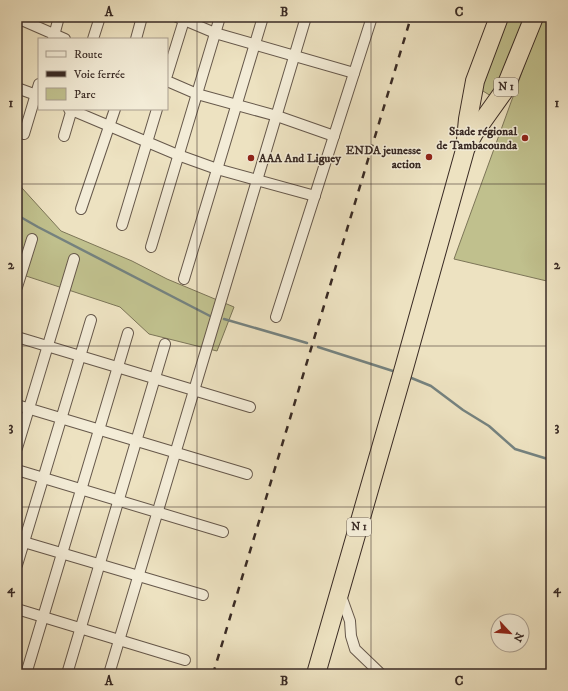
<svg xmlns="http://www.w3.org/2000/svg" width="568" height="691" viewBox="0 0 568 691" font-family="'IM FELL DW Pica',serif">
	<style>
		.green { fill: #c0c08d; stroke: #7c7558 }
		.lines { fill: none; stroke-linecap: round; stroke-linejoin: round }
		.stream { stroke: #75827f; stroke-width: 2.5 }
		.street-casing { stroke: #66584b; stroke-width: 12 }
		.highway-casing { stroke: #392a24; stroke-width: 20 }
		.street { stroke: #f3ecd7; stroke-width: 10 }
		.highway { stroke: #ede2c1; stroke-width: 18 }
		.rail { stroke: #392a24; stroke-width: 2.5; stroke-dasharray: 7 7; stroke-linecap: butt }
		.grid { fill: none; stroke: #392a24; stroke-width: 1; stroke-opacity: 0.55 }
		.poi-dot { fill: #8f2418; stroke: #f3ecd7; stroke-width: 1.5 }
		.labels { text-anchor: middle; dominant-baseline: central; stroke-width: 3; stroke-linejoin: round; paint-order: stroke }
		.shield { fill: #f3ecd7; stroke: #71645a; stroke-width: 1 }
		.shield-label { font-size: 11px; font-weight: bold; fill: #392a24 }
		.poi-label { font-size: 12px; font-weight: bold; fill: #392a24; stroke: #f3ecd7; text-anchor: end }
		.neatline { fill: none; stroke: #392a24; stroke-width: 1.5 }
		.grid-label { font-size: 13px; text-anchor: middle; font-weight: bold; fill: #392a24 }
	</style>
	<rect width="100%" height="100%" fill="#ede2c1"/>
	<filter id="stains"><feTurbulence type="fractalNoise" baseFrequency=".005" numOctaves="4"/><feColorMatrix values="0 0 0 0 .2 0 0 0 0 .09 0 0 0 0 .02 0 0 0 .5 -.17"/></filter>
	<radialGradient id="worn" r=".72"><stop offset=".6" stop-color="#630" stop-opacity="0"/><stop offset="1" stop-color="#630" stop-opacity=".3"/></radialGradient>
	<g class="green">
		<path d="M503,17H530L504,85L491,96L483,91L479,86Z"/>
		<path d="M542,17H551V282L454,259Z"/>
		<path d="M17,179L22,188L61,231L132,261L167,279L234,307L217,351L149,334L120,307L17,273Z"/>
	</g>
	<g class="lines">
		<g class="stream">
			<path d="M17,215L38,227L210,316"/>
			<path d="M224,319L307,343"/>
			<path d="M318,347L396,372"/>
			<path d="M409,377L431,386L463,410L489,426L515,449L551,460"/>
		</g>
		<defs>
			<g id="street">
				<path d="M177,17L215,33L354,73"/>
				<path d="M17,18L65,39"/>
				<path d="M53,39L59,17"/>
				<path d="M93,39L100,17"/>
				<path d="M136,39L142,17"/>
				<path d="M167,75L185,17"/>
				<path d="M167,81L197,94L277,116L334,136"/>
				<path d="M17,88L39,96"/>
				<path d="M69,109L178,155L217,169L315,196"/>
				<path d="M24,134L39,84"/>
				<path d="M64,136L72,109"/>
				<path d="M81,209L115,109"/>
				<path d="M122,225L157,109"/>
				<path d="M151,247L220,17"/>
				<path d="M184,279L263,17"/>
				<path d="M17,287L32,239"/>
				<path d="M276,317L372,17"/>
				<path d="M17,337L250,407"/>
				<path d="M17,405L247,474"/>
				<path d="M17,448L74,259"/>
				<path d="M17,470L223,532"/>
				<path d="M17,540L203,595"/>
				<path d="M17,565L91,320"/>
				<path d="M340,593L350,621L351,636L355,649L381,674"/>
				<path d="M17,609L185,660"/>
				<path d="M26,674L128,333"/>
				<path d="M67,674L165,344"/>
				<path d="M109,674L306,17"/>
			</g>
			<g id="highway">
				<path d="M467,146L474,133L504,91L534,17"/>
				<path d="M316,674L404,368L465,150L468,119L475,81L499,17"/>
			</g>
		</defs>
		<use href="#street" class="street-casing"/>
		<use href="#highway" class="highway-casing"/>
		<use href="#street" class="street"/>
		<use href="#highway" class="highway"/>
		<path class="rail" d="M213,674L411,17"/>
	</g>
	<path class="grid" d="M197,17V674M371,17V674M17,184H551M17,346H551M17,507H551"/>
	<g class="poi-dot">
		<circle cx="525" cy="138" r="4"/>
		<circle cx="429" cy="157" r="4"/>
		<circle cx="251" cy="158" r="4"/>
	</g>
	<g class="labels">
		<g class="shield">
			<rect x="494" y="78" width="24" height="18" rx="3"/>
			<rect x="347" y="518" width="24" height="18" rx="3"/>
		</g>
		<g class="shield-label">
			<text x="506" y="87">N 1</text>
			<text x="359" y="527">N 1</text>
		</g>
		<g class="poi-label">
			<text x="517" y="131">Stade régional<tspan x="517" dy="14">de Tambacounda</tspan></text>
			<text x="421" y="150">ENDA jeunesse<tspan x="421" dy="14">action</tspan></text>
			<text x="259" y="158" text-anchor="start">AAA And Liguey</text>
		</g>
	</g>
	<rect width="568" height="691" fill="none" stroke="#ede2c1" stroke-width="44"/>
	<rect x="38" y="38" width="130" height="72" fill="#f3ecd7" stroke="#a99e8f"/>
	<rect x="46" y="51" width="20" height="6" fill="#f3ecd7" stroke="#a99e8f"/>
	<text x="74" y="58" font-size="12" fill="#392a24">Route</text>
	<rect x="46" y="71" width="20" height="6" fill="#392a24" stroke="#a99e8f"/>
	<text x="74" y="78" font-size="12" fill="#392a24">Voie ferrée</text>
	<rect x="46" y="88" width="20" height="12" fill="#c0c08d" stroke="#a99e8f"/>
	<text x="74" y="98" font-size="12" fill="#392a24">Parc</text>
	<g transform="translate(510 633) rotate(116)"><circle r="19" fill="#f3ecd7" stroke="#a99e8f"/>
	<path d="M0-3L7 15L0 10L-7 15Z" fill="#8f2418"/>
	<text y="-6" font-size="11" font-weight="bold" text-anchor="middle" fill="#392a24">N</text>
	</g>
	<rect x="22" y="22" width="524" height="647" class="neatline"/>
	<g class="grid-label">
		<text x="109" y="16">A</text>
		<text x="284" y="16">B</text>
		<text x="459" y="16">C</text>
		<text x="11" y="107">1</text>
		<text x="557" y="107">1</text>
		<text x="11" y="269">2</text>
		<text x="557" y="269">2</text>
		<text x="11" y="431">3</text>
		<text x="557" y="431">3</text>
		<text x="11" y="593">4</text>
		<text x="557" y="593">4</text>
		<text x="109" y="685">A</text>
		<text x="284" y="685">B</text>
		<text x="459" y="685">C</text>
	</g>
	<rect width="100%" height="100%" filter="url(#stains)"/>
	<rect width="100%" height="100%" fill="url(#worn)"/>
</svg>
